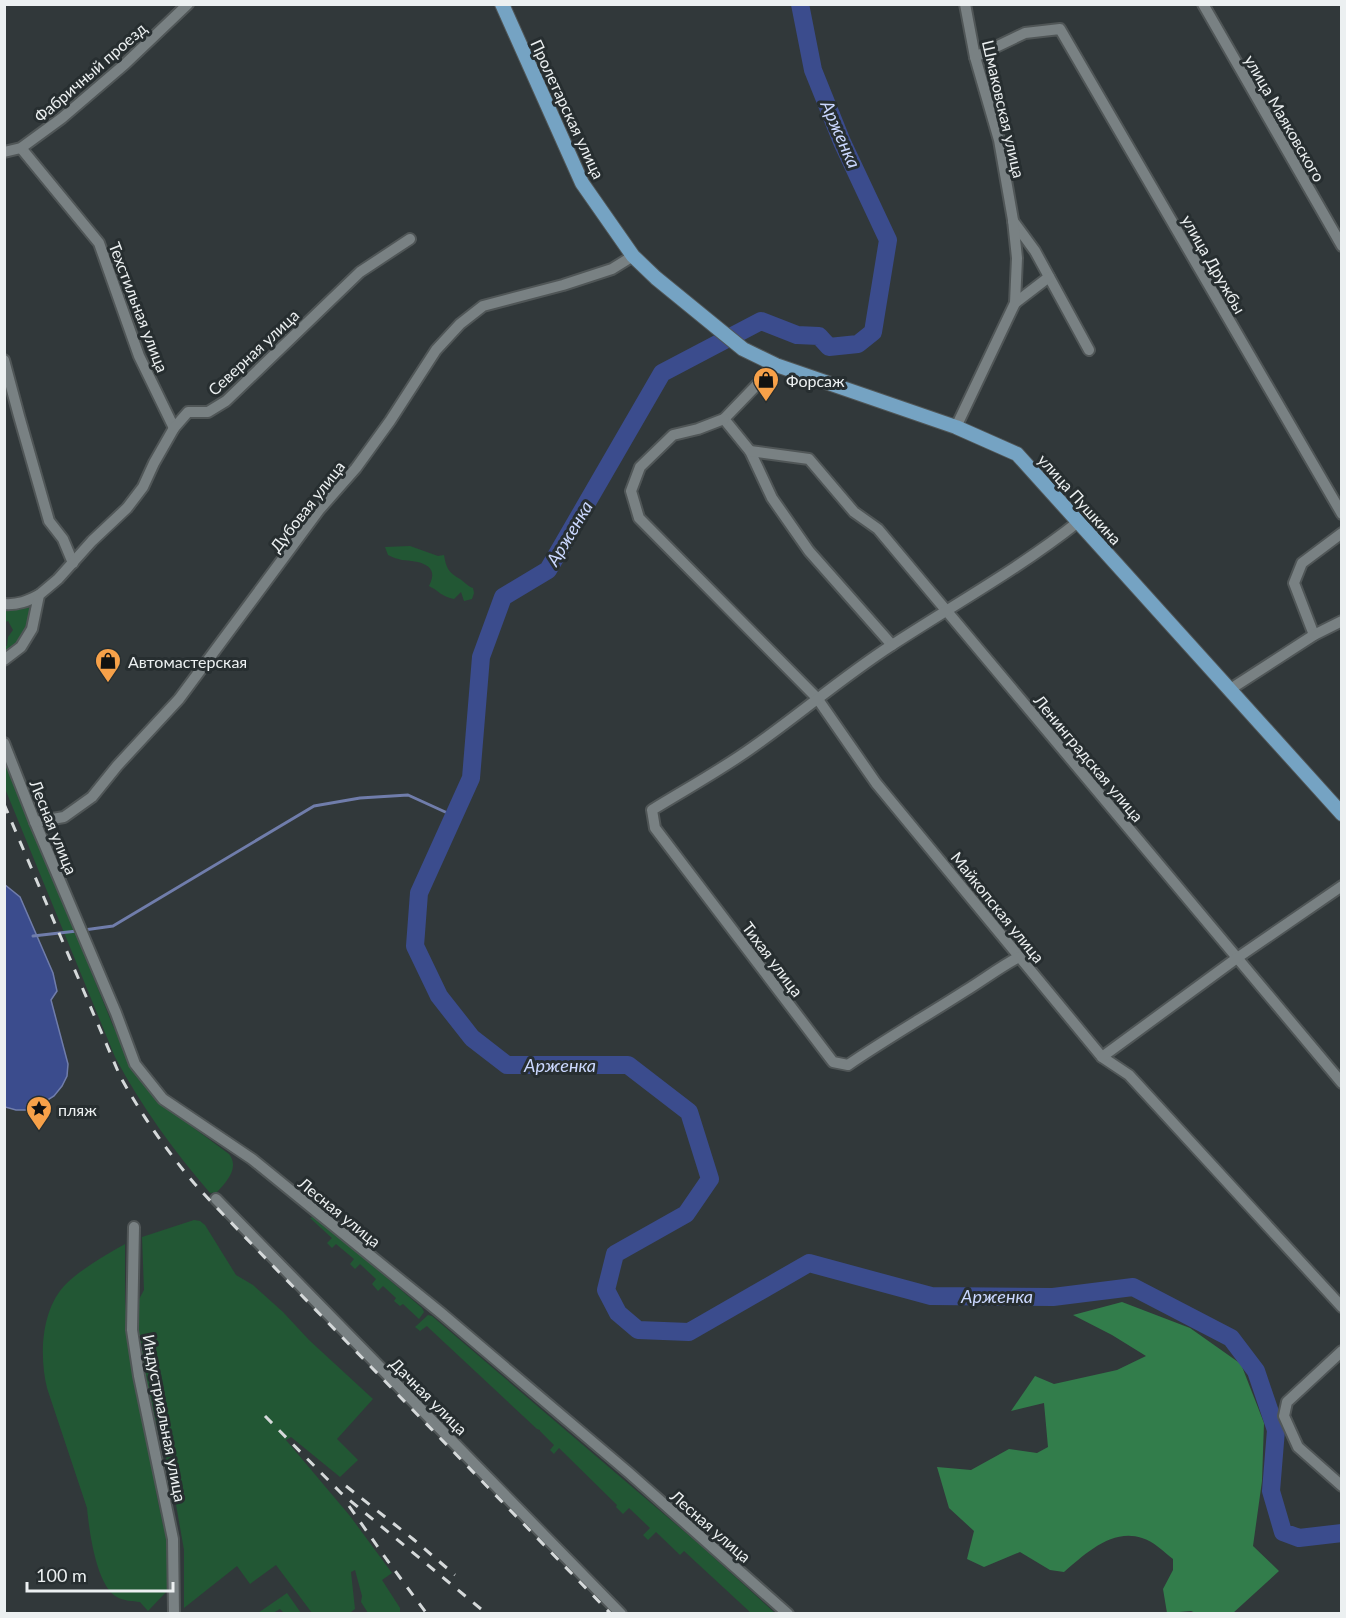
<svg xmlns="http://www.w3.org/2000/svg" width="1346" height="1618" viewBox="0 0 1346 1618" font-family="Lato,sans-serif">
	<style>
		.green { fill: #225734 }
		.forest { fill: #327d4b }
		.water { fill: #3b4c8d; stroke: #707dab; stroke-width: 1.5 }
		.lines { fill: none; stroke-linecap: round; stroke-linejoin: round }
		.stream { stroke: #707dab; stroke-width: 3 }
		.river { stroke: #3b4c8d; stroke-width: 18 }
		.minor-casing { stroke: #505657; stroke-width: 14 }
		.major-casing { stroke: #505657; stroke-width: 16 }
		.minor { stroke: #798183; stroke-width: 10 }
		.major { stroke: #75a3c3; stroke-width: 14 }
		.rail { stroke: #d5d9da; stroke-width: 3; stroke-dasharray: 10 10; stroke-linecap: butt }
		.labels { text-anchor: middle; dominant-baseline: central; stroke-width: 6; stroke-linejoin: round; paint-order: stroke }
		.street-label { font-size: 16px; fill: #ecf0f1; stroke: #272e30 }
		.poi-label { font-size: 16px; fill: #ecf0f1; stroke: #272e30; text-anchor: start }
		.water-label { font-size: 18px; font-style: italic; fill: #cbd8ff; stroke: #272e30 }
	</style>
	<rect width="100%" height="100%" fill="#31383a"/>
	<g class="green">
		<path d="M410,546L438,556L444,555C446,568 449,573 460,579C465,582 467,586 473,588L474,593L472,599L464,601L461,592L454,599C442,597 439,591 429,586C441,564 418,561 402,560C397,559 392,557 388,555L385,547Z"/>
		<path d="M30,605L34,607L24,638L5,655V646H7L8,637L13,630L8,621L5,622V607Z"/>
		<path d="M4,757L19,798L70,919L113,1026L142,1082L151,1093L168,1109L229,1154C240,1168 226,1182 217,1192L210,1193C174,1151 141,1106 115,1057L6,791L4,787Z"/>
		<path d="M315,1216L422,1308L424,1312L419,1319L403,1304L400,1306L394,1301L396,1298L383,1286L378,1291L372,1284L376,1279L360,1264L355,1269L350,1264L354,1259L336,1244L332,1248L327,1243L332,1238L310,1218Z"/>
		<path d="M194,1220L200,1221L205,1225L236,1275L253,1285L283,1312L309,1340L373,1399L337,1439L358,1460L340,1477L291,1437L286,1440L350,1516L392,1573L382,1580L400,1608V1613H368L361,1602L362,1596L355,1570L351,1572L355,1609L351,1612L352,1613H312L276,1565L250,1584L237,1566L184,1608V1550L171,1476L154,1415L142,1361L137,1328V1303L144,1290L142,1237Z"/>
		<path d="M125,1244V1300L129,1344L135,1381L156,1473V1492L163,1525L167,1533L169,1589L148,1611L140,1602C133,1601 123,1601 117,1597C96,1586 89,1529 87,1508L47,1388C39,1355 41,1308 67,1283C84,1267 106,1255 125,1244Z"/>
		<path d="M428,1315L432,1316L699,1544L775,1613H751L684,1551L680,1555L656,1532L648,1540L643,1535L650,1528L629,1508L623,1514L616,1507L617,1505L559,1448L554,1454L550,1450L554,1445L540,1431V1430L537,1429L431,1330L427,1326L420,1331L415,1327Z"/>
		<path d="M287,1593L301,1613H284L280,1609L273,1613H258Z"/>
	</g>
	<path class="forest" d="M1122,1302L1190,1328L1241,1364L1264,1423L1262,1481L1253,1546L1279,1571L1233,1613H1196L1191,1611L1167,1613L1163,1589L1173,1570V1559C1164,1552 1153,1541 1142,1538C1112,1528 1085,1554 1064,1572L1050,1570L1020,1552L984,1567L967,1559L974,1531L949,1508L937,1467L971,1470L1009,1449L1037,1453L1048,1447L1044,1403L1011,1411L1035,1376L1054,1384L1117,1370L1146,1356L1112,1335L1073,1315Z"/>
	<path class="water" d="M4,884L20,897L53,973L57,991L51,1000L68,1064L67,1076L62,1086L54,1096L32,1110H16L5,1107Z"/>
	<g class="lines">
		<g class="stream">
			<path d="M84,930L113,926L314,806L360,798L408,795L454,816"/>
			<path d="M33,936L77,931"/>
		</g>
		<path class="river" d="M800,4L813,70L842,142L888,240L873,332L858,344L829,347L819,336L797,335L761,321L662,373L548,570L503,597L481,657L471,778L419,893L415,946L439,996L472,1038L507,1065H628L689,1112L710,1179L686,1214L615,1254L606,1290L618,1313L638,1330L689,1332L809,1263L931,1296L1053,1297L1133,1287L1231,1338L1256,1371L1276,1430L1271,1491L1283,1532L1299,1538L1342,1533"/>
		<defs>
			<g id="minor">
				<path d="M1203,4L1342,246"/>
				<path d="M975,57L1025,33L1060,29L1342,514"/>
				<path d="M21,148L99,243L139,356L174,428"/>
				<path d="M4,152L21,148L62,118L125,64L188,4"/>
				<path d="M1013,221L1035,251L1089,350"/>
				<path d="M1015,303L1049,277"/>
				<path d="M4,360L19,416L49,521L63,539L73,563"/>
				<path d="M776,365L724,419L750,451L772,498L809,551L892,645"/>
				<path d="M724,419L698,429L673,435L640,467L631,491L639,518L817,698L876,783L1102,1057L1129,1075L1342,1307"/>
				<path d="M956,427L1015,303L1017,258L1013,220L999,140L975,57L965,4"/>
				<path d="M750,451L809,459L854,512L878,529L1342,1083"/>
				<path d="M4,604C18,605 28,601 39,595"/>
				<path d="M1314,635L1294,583L1302,563L1342,533"/>
				<path d="M4,660L21,647L32,629L39,595L58,579L92,541L127,508L143,487L154,463L174,428L188,412H208L226,401L360,272L410,239"/>
				<path d="M1229,690L1314,635L1342,621"/>
				<path d="M4,743L35,822L116,1013L135,1064L163,1099L252,1159L441,1313L628,1472L788,1614"/>
				<path d="M35,822L64,817L92,797L117,766L179,699L319,510L356,468L390,421L436,350L460,324L483,306L563,285L612,269L633,256"/>
				<path d="M1019,957C1000,967 983,980 965,991C926,1016 886,1039 848,1065L833,1062L655,828L652,810C686,789 721,770 753,747C800,714 844,676 892,645C955,604 1020,568 1078,522"/>
				<path d="M1102,1057L1237,958L1342,886"/>
				<path d="M216,1199L621,1614"/>
				<path d="M134,1227L132,1330L139,1376L173,1539L174,1614"/>
				<path d="M1342,1351L1287,1402L1284,1416L1298,1447L1342,1486"/>
			</g>
			<path id="major" d="M502,4L582,183L633,256L656,278L743,349L776,365L956,427L1017,454L1342,814"/>
		</defs>
		<use href="#minor" class="minor-casing"/>
		<use href="#major" class="major-casing"/>
		<use href="#minor" class="minor"/>
		<use href="#major" class="major"/>
		<g class="rail">
			<path d="M4,804L120,1076C141,1114 166,1150 194,1183C209,1200 226,1217 242,1234L611,1614"/>
			<path d="M265,1416L341,1493L487,1614"/>
			<path d="M346,1486L413,1539L455,1575"/>
			<path d="M349,1506L387,1560L427,1614"/>
		</g>
	</g>
	<defs>
		<symbol id="shop-pin" viewBox="-11 -11 22 30"><path d="M0 17L-7.5 6A9.5 9.5 0 1 1 7.5 6Z" fill="#f7a149" stroke="#272e30"/><path d="M-5-2.5h2.3a2.7 3.5 0 0 1 5.4 0H5L5.5 6h-11ZM-1.5-2.5h3a1.5 2.3 0 0 0-3 0Z" fill="#111"/></symbol>
		<symbol id="sight-pin" viewBox="-11 -11 22 30"><path d="M0 17L-7.5 6A9.5 9.5 0 1 1 7.5 6Z" fill="#f7a149" stroke="#272e30"/><path d="M0-6L1.8-2.2L6-1.7L2.9 1.2L3.7 5.4L0 3.3L-3.7 5.4L-2.9 1.2L-6-1.7L-1.8-2.2Z" fill="#111"/></symbol>
	</defs>
	<g fill-rule="evenodd">
		<use href="#shop-pin" x="751" y="365" width="30" height="40"/>
		<use href="#shop-pin" x="93" y="646" width="30" height="40"/>
		<use href="#sight-pin" x="24" y="1094" width="30" height="40"/>
	</g>
	<g class="labels">
		<g class="street-label">
			<text transform="translate(90 72) rotate(-41)">Фабричный проезд</text>
			<text transform="translate(568 109) rotate(65)">Пролетарская улица</text>
			<text transform="translate(1004 109) rotate(77)">Шмаковская улица</text>
			<text transform="translate(1285 118) rotate(60)">улица Маяковского</text>
			<text transform="translate(1214 264) rotate(60)">улица Дружбы</text>
			<text transform="translate(139 307) rotate(69)">Техстильная улица</text>
			<text transform="translate(253 352) rotate(-43)">Северная улица</text>
			<text transform="translate(1080 499) rotate(48)">улица Пушкина</text>
			<text transform="translate(307 506) rotate(-52)">Дубовая улица</text>
			<text transform="translate(1089 758) rotate(50)">Ленинградская улица</text>
			<text transform="translate(54 827) rotate(68)">Лесная улица</text>
			<text transform="translate(998 907) rotate(51)">Майкопская улица</text>
			<text transform="translate(773 959) rotate(53)">Тихая улица</text>
			<text transform="translate(340 1212) rotate(39)">Лесная улица</text>
			<text transform="translate(429 1396) rotate(45)">Дачная улица</text>
			<text transform="translate(165 1418) rotate(79)">Индустриальная улица</text>
			<text transform="translate(711 1526) rotate(41)">Лесная улица</text>
		</g>
		<g class="poi-label">
			<text x="786" y="380">Форсаж</text>
			<text x="128" y="661">Автомастерская</text>
			<text x="58" y="1109">пляж</text>
		</g>
		<g class="water-label">
			<text transform="translate(841 134) rotate(66)">Арженка</text>
			<text transform="translate(569 533) rotate(-59)">Арженка</text>
			<text x="560" y="1065">Арженка</text>
			<text x="997" y="1296">Арженка</text>
		</g>
	</g>
	<rect width="1346" height="1618" fill="none" stroke="#ecf0f1" stroke-width="12"/>
	<path d="M27 1582v9h146v-9" fill="none" stroke="#ecf0f1" stroke-width="3"/>
	<text x="36" y="1582" font-size="18" fill="#ecf0f1" stroke="#272e30" stroke-width="4.5" paint-order="stroke">100 m</text>
</svg>
